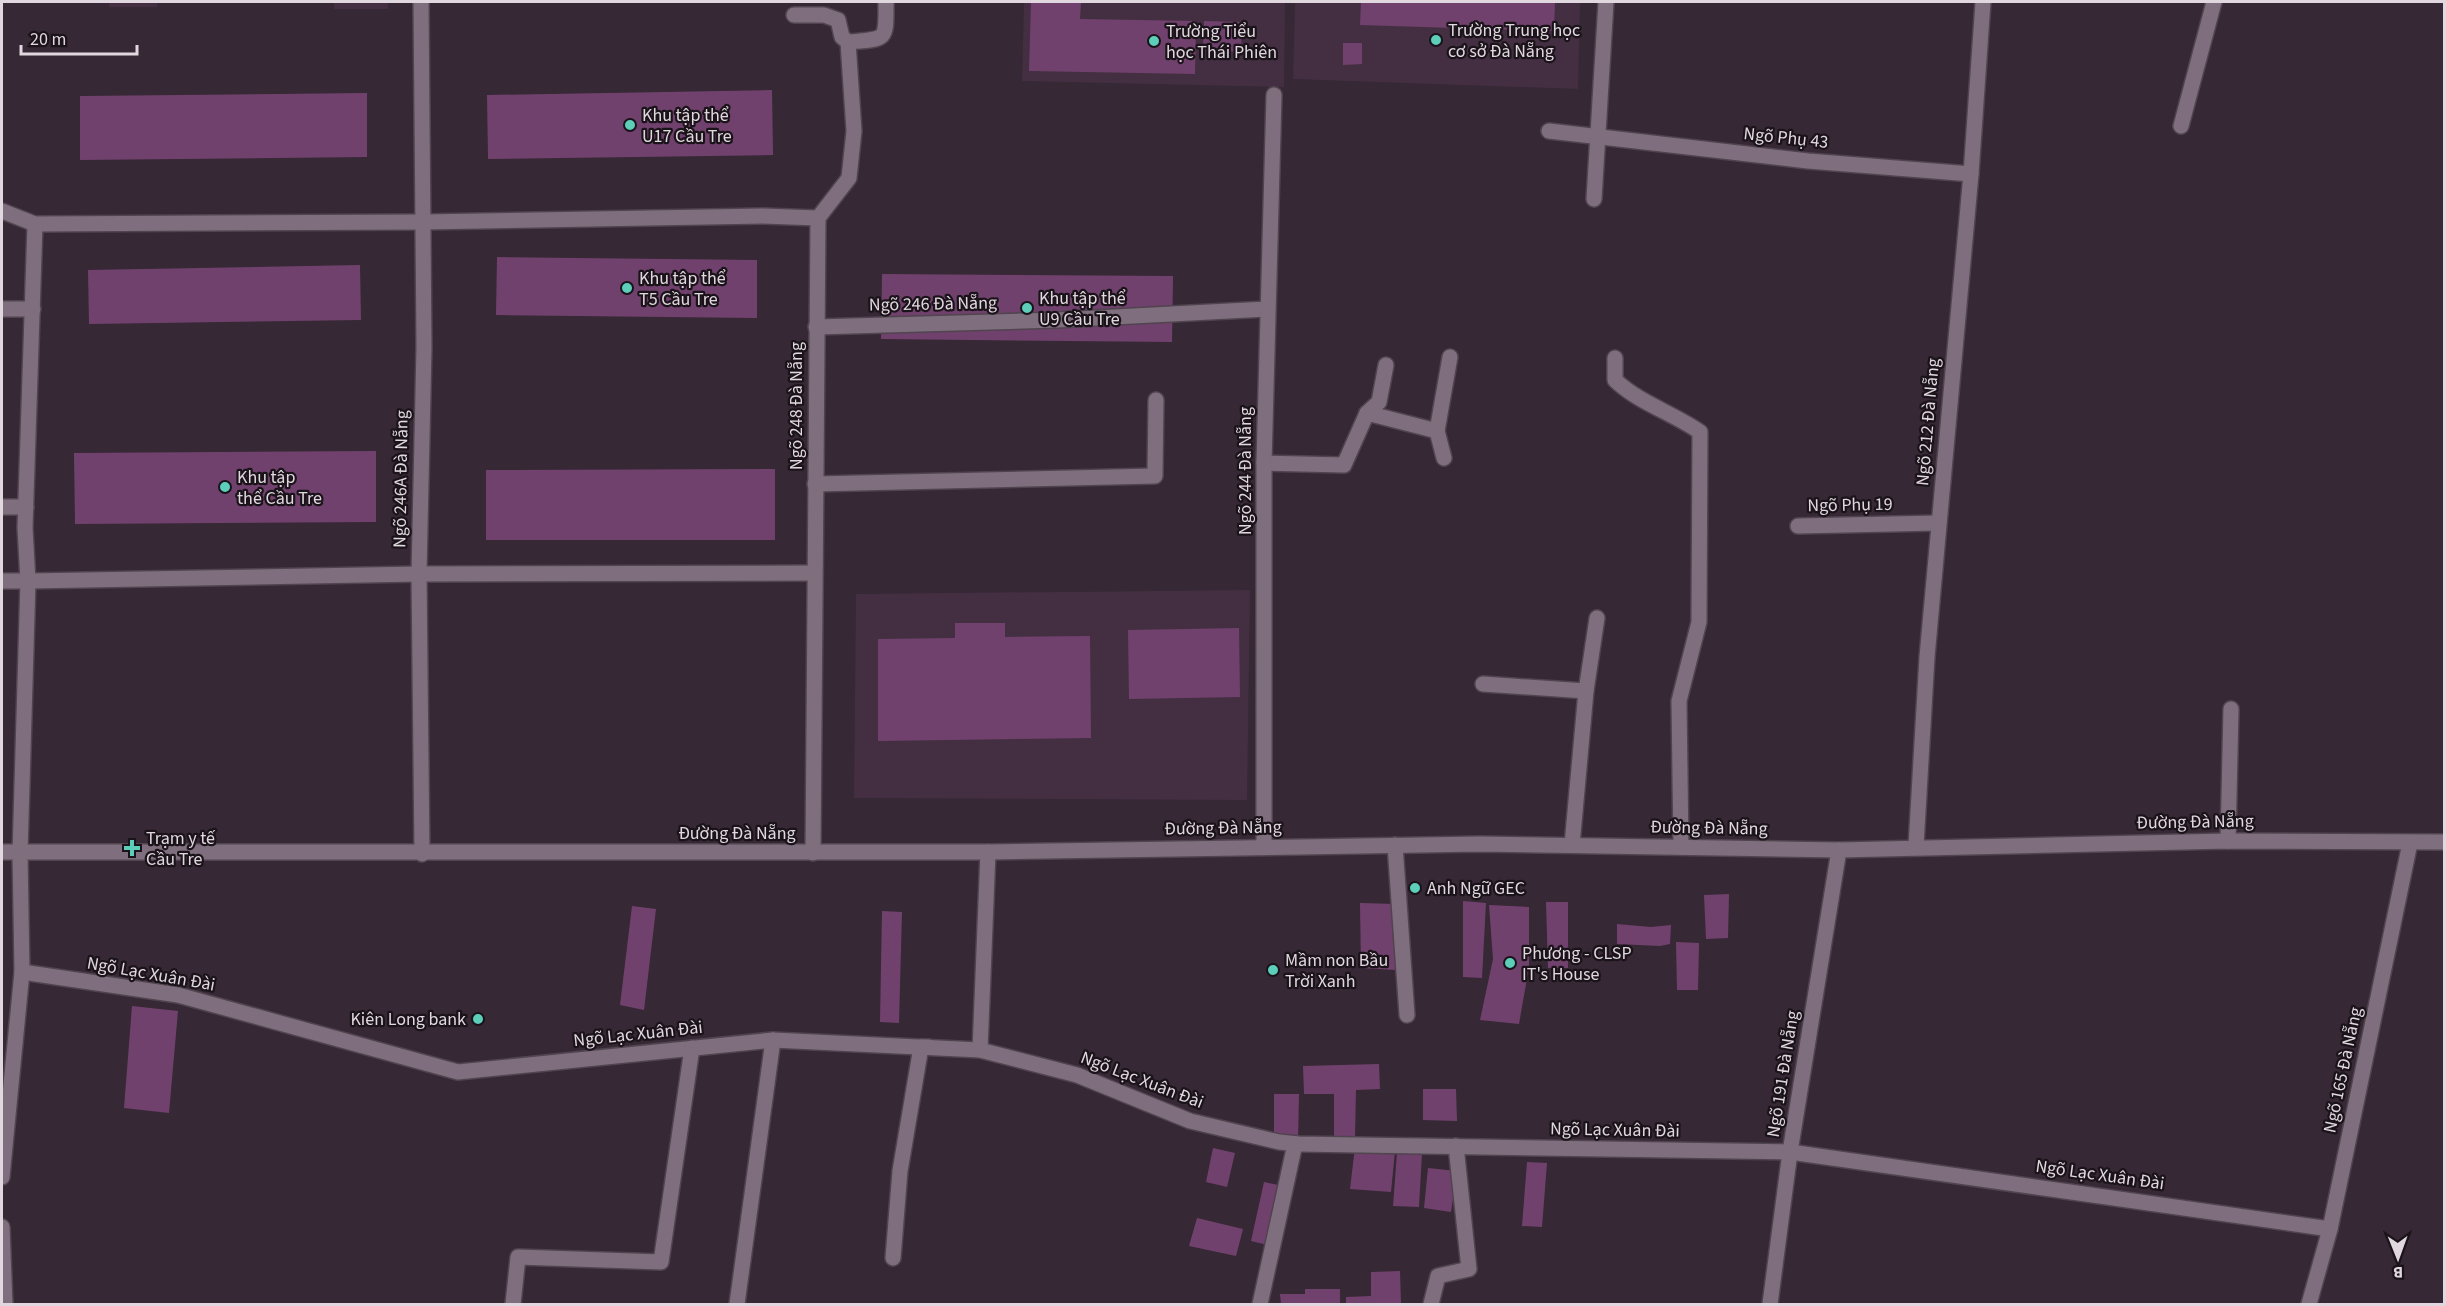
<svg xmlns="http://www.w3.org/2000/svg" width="2446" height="1306" viewBox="0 0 2446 1306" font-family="'Source Sans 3',sans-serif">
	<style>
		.built { fill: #432f41 }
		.building { fill: #71416d }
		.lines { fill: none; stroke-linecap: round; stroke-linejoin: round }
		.lane-casing { stroke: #50444f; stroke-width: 18 }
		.street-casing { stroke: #50444f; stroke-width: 18 }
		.secondary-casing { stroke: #50444f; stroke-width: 18 }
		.lane { stroke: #7f6e7d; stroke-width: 15 }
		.street { stroke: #7f6e7d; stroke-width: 15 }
		.secondary { stroke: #7f6e7d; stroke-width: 15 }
		.poi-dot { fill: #5cceba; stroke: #1a1319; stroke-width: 2 }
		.labels { text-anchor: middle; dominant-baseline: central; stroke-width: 4.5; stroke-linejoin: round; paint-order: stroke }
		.poi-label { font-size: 18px; fill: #e1d7df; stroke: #1a1319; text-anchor: start }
		.street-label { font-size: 18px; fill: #e1d7df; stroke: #1a1319 }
	</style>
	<rect width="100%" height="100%" fill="#362835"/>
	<g class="built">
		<rect x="109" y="2" width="48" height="5"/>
		<rect x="334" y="2" width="54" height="7"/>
		<path d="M1024,2H1285L1284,87L1022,81Z"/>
		<path d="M1295,2H1580L1578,89L1293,79Z"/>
		<path d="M1250,590L1247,800L854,798L856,594Z"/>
	</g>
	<g class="building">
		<path d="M1031,2H1081L1080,19L1196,21L1195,74L1029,71Z"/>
		<path d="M1361,2H1555L1554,31L1360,25Z"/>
		<path d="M1204,21L1242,22L1241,52L1203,50Z"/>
		<path d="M1343,43H1362V64L1343,65Z"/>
		<path d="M772,90L773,155L488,159L487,95Z"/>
		<path d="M367,93V157L80,160V96Z"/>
		<path d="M497,257L757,260V318L496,315Z"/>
		<path d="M360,265L361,320L89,324L88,270Z"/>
		<path d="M882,274L1173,276L1172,342L881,339Z"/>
		<path d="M376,451V522L75,524L74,453Z"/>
		<path d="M775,469V540H486V470Z"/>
		<path d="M955,623H1005V637L1090,636L1091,738L878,741V639L955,638Z"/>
		<path d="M1239,628L1240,697L1129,699L1128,630Z"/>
		<path d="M1729,894L1728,938L1706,939L1704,895Z"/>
		<path d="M1463,901L1486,903L1482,978L1463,977Z"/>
		<path d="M1546,902H1568V968H1548Z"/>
		<path d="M1360,903L1396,904V970L1361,968Z"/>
		<path d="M1489,905L1529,907V967L1519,1024L1480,1020L1493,959Z"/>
		<path d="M632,906L656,909L644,1010L620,1005Z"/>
		<path d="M882,911L902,912L899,1023L880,1022Z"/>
		<path d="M1617,924L1651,927L1671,925L1670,944L1660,946L1617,944Z"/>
		<path d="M1676,942L1699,943L1698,990H1677Z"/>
		<path d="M132,1006L178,1011L169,1113L124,1108Z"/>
		<path d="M1379,1064L1380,1089L1356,1090L1355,1137H1334V1094H1304L1303,1066Z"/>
		<path d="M1423,1089H1456L1457,1121L1423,1120Z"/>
		<path d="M1274,1094H1299L1298,1142L1274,1140Z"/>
		<path d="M1355,1147L1395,1151L1391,1192L1350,1189Z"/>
		<path d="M1213,1148L1235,1153L1227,1187L1206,1182Z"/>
		<path d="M1397,1153H1422L1419,1207L1393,1206Z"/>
		<path d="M1527,1162L1547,1163L1542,1227L1522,1226Z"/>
		<path d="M1428,1168L1457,1171L1451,1212L1424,1208Z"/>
		<path d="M1264,1182L1293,1188L1281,1248L1251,1241Z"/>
		<path d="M1197,1218L1243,1229L1236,1256L1189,1246Z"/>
		<path d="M1400,1271L1401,1304H1346V1297L1371,1296V1272Z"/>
		<path d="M1305,1289H1340V1304H1281L1280,1294H1305Z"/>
	</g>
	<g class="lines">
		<defs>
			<g id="lane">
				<path d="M421,2L424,347L419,574L422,854"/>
				<path d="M794,15H824L838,20L842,37L848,42L854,131L849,178L818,218L813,853"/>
				<path d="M848,42C888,39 886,41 886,2"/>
				<path d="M2181,126L2214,2"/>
				<path d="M1549,131L1808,161L1971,174"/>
				<path d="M1594,199L1606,2"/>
				<path d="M2,211L35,224L423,222L763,216L818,218"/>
				<path d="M2,309H33"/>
				<path d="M816,327L1057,320L1267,309"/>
				<path d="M1615,358V380C1639,403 1673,413 1700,432L1699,622L1679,701L1681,847"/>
				<path d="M1367,413L1379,402L1386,365"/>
				<path d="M1437,431L1450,357"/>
				<path d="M1264,463L1344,465L1367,413L1437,431L1444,458"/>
				<path d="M815,484L1155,476L1156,400"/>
				<path d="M2,507H26"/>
				<path d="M1798,526L1938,523"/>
				<path d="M2,581H28"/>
				<path d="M1483,684L1586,691"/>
				<path d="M2228,841L2231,709"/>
				<path d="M1572,845L1586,691L1597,618"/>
				<path d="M1916,846L1927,657L1971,174L1983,2"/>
				<path d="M1264,847V463L1274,95"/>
				<path d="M22,972L178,995L458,1072L773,1040L980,1050L1077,1075L1190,1121L1279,1142L1299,1144L1790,1152L2330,1229"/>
				<path d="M980,1050L988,852"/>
				<path d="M2,1177L22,972L20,853L28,581L25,528L35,224"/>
				<path d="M2,1227L5,1304"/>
				<path d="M893,1258L900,1171L921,1047H929"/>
				<path d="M513,1304L518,1257L661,1262L692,1048"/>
				<path d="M737,1304L773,1040"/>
				<path d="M1770,1304L1790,1152L1839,850"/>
				<path d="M2309,1304L2330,1229L2410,843"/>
			</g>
			<g id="street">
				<path d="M28,581L419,574L814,573"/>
				<path d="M1395,845L1407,1015"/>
				<path d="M1260,1304L1295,1144"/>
				<path d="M1431,1304L1438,1276L1469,1269L1456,1146"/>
			</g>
			<path id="secondary" d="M2,852H988L1480,844L1839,850L2228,841L2444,842"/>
		</defs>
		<use href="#lane" class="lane-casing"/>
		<use href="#street" class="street-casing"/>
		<use href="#secondary" class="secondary-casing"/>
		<use href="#lane" class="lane"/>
		<use href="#street" class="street"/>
		<use href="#secondary" class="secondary"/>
	</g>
	<g class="poi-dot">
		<circle cx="1436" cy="40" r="6"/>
		<circle cx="1154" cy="41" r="6"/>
		<circle cx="630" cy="125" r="6"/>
		<circle cx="627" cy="288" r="6"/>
		<circle cx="1027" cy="308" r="6"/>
		<circle cx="225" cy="487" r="6"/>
		<path d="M129 839h6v6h6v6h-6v6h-6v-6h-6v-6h6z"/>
		<circle cx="1415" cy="888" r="6"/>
		<circle cx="1510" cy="963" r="6"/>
		<circle cx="1273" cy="970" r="6"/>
		<circle cx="478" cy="1019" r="6"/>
	</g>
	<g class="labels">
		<g class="poi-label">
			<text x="1448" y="30">Trường Trung học<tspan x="1448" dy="21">cơ sở Đà Nẵng</tspan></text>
			<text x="1166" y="31">Trường Tiểu<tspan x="1166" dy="21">học Thái Phiên</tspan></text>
			<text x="642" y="115">Khu tập thể<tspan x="642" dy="21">U17 Cầu Tre</tspan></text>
			<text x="639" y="278">Khu tập thể<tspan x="639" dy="21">T5 Cầu Tre</tspan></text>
			<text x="1039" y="298">Khu tập thể<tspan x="1039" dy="21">U9 Cầu Tre</tspan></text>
			<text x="237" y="477">Khu tập<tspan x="237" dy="21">thể Cầu Tre</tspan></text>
			<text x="146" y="838">Trạm y tế<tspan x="146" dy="21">Cầu Tre</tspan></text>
			<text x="1427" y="888">Anh Ngữ GEC</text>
			<text x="1522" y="953">Phương - CLSP<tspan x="1522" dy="21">IT's House</tspan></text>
			<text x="1285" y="960">Mầm non Bầu<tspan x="1285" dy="21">Trời Xanh</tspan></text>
			<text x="466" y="1019" text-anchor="end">Kiên Long bank</text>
		</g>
		<g class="street-label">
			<text transform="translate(1786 138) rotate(6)">Ngõ Phụ 43</text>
			<text transform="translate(933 304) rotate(-1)">Ngõ 246 Đà Nẵng</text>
			<text transform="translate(796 406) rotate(-90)">Ngõ 248 Đà Nẵng</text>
			<text transform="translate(1928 422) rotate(-85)">Ngõ 212 Đà Nẵng</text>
			<text transform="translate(1245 471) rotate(-90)">Ngõ 244 Đà Nẵng</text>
			<text transform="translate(401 479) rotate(-89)">Ngõ 246A Đà Nẵng</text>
			<text transform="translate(1850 505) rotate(-1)">Ngõ Phụ 19</text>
			<text transform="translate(2195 822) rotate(-1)">Đường Đà Nẵng</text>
			<text transform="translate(1223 828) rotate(-1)">Đường Đà Nẵng</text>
			<text transform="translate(1709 828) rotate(1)">Đường Đà Nẵng</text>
			<text x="737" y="833">Đường Đà Nẵng</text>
			<text transform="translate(151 974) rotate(10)">Ngõ Lạc Xuân Đài</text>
			<text transform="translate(638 1034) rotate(-6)">Ngõ Lạc Xuân Đài</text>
			<text transform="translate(2343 1070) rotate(-78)">Ngõ 165 Đà Nẵng</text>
			<text transform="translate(1783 1074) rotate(-81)">Ngõ 191 Đà Nẵng</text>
			<text transform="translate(1142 1080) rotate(21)">Ngõ Lạc Xuân Đài</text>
			<text transform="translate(1615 1130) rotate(1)">Ngõ Lạc Xuân Đài</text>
			<text transform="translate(2100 1175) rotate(8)">Ngõ Lạc Xuân Đài</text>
		</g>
	</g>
	<rect width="2446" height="1306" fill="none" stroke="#e1d7df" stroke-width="6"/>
	<g transform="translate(2398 1258) rotate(179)" stroke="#1a1319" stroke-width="4.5" paint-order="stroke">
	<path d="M0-4.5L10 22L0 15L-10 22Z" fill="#e1d7df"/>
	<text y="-9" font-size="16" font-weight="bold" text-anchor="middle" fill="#e1d7df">B</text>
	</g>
	<path d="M21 45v9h116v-9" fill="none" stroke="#e1d7df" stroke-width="3"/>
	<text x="30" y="45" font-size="18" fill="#e1d7df" stroke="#1a1319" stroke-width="4.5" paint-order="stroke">20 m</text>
</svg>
